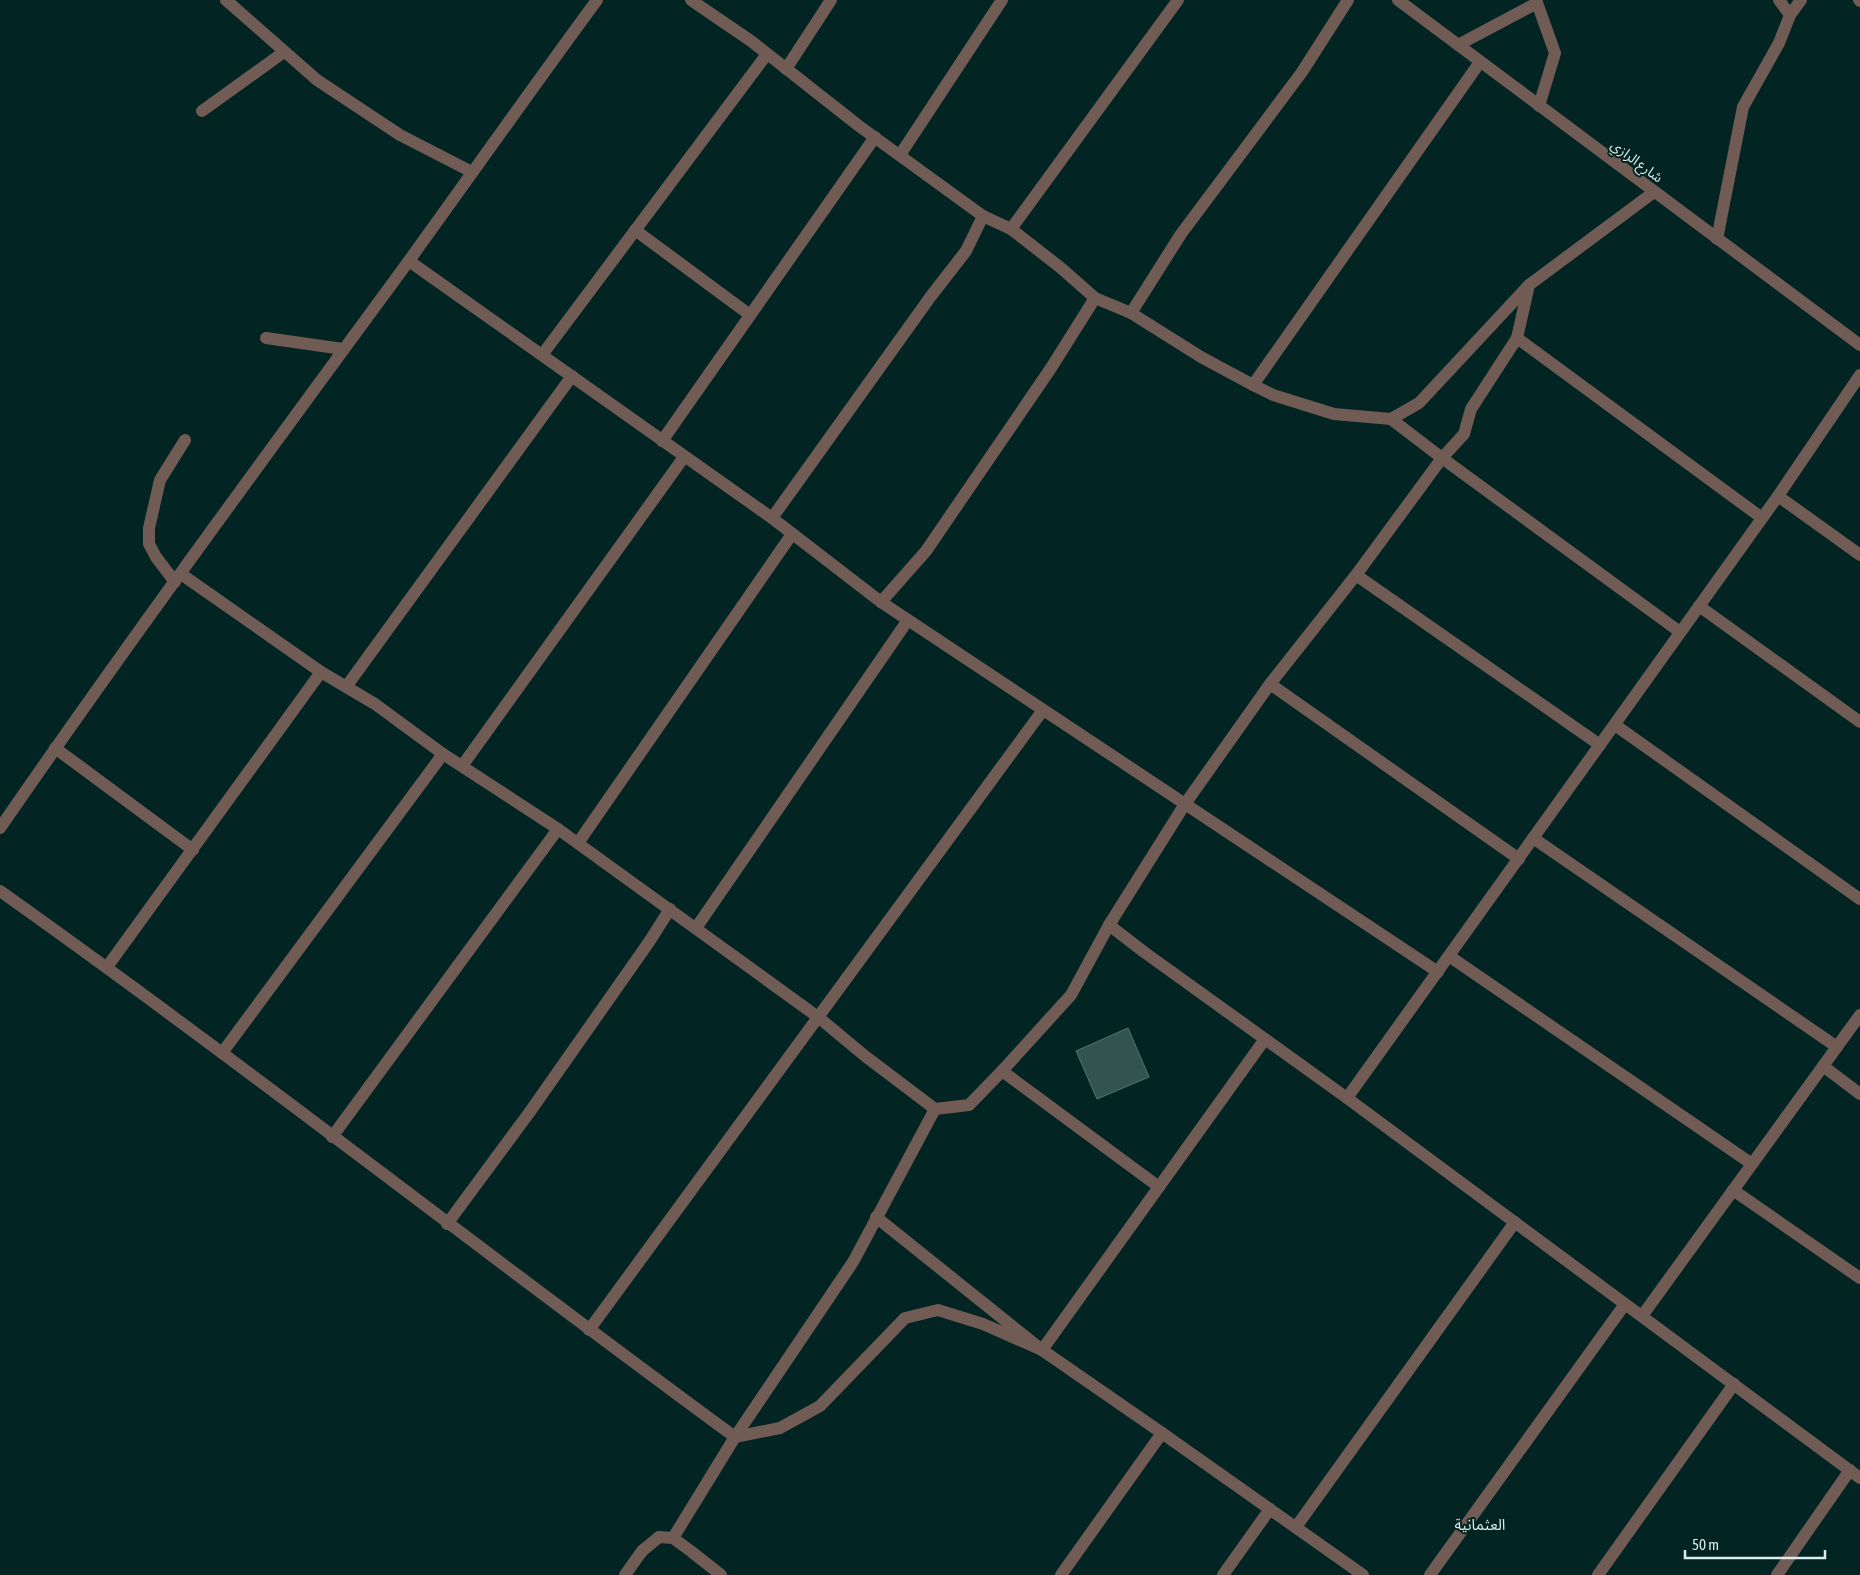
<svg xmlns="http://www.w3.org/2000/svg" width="1860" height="1575" viewBox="0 0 1860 1575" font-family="'Asap Condensed','Noto Sans Arabic',sans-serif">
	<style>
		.building { fill: #335351; stroke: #537472 }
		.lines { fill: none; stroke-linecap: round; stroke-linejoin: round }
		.minor { stroke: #715b55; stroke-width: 12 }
		.tertiary { stroke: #715b55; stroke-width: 12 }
		.labels { text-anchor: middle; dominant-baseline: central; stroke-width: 4; stroke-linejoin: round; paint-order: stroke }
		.street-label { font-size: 14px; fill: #daecea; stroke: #022422 }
		.neighbourhood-label { font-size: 15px; fill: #daecea; stroke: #022422 }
	</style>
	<rect width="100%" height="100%" fill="#022422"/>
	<path class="building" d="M1128,1028L1149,1077L1097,1099L1076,1051Z"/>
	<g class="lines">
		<g class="minor">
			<path d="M226,0L317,80L400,135L472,172"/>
			<path d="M691,0L751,41L859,126L983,216L1011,229"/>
			<path d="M1178,0L1011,229L1061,268L1095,298L1131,313L1201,357L1253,385L1273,395L1334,414L1391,419L1419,403L1529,285"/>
			<path d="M1536,0L1555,53L1539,106"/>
			<path d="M1779,0L1790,15"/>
			<path d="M1859,0L1860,1"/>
			<path d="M1458,45L1537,3"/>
			<path d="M786,69L831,0"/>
			<path d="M202,111L284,52"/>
			<path d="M900,155L1002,0"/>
			<path d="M635,230L750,315"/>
			<path d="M1717,239L1743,107L1779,43L1790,15L1801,0"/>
			<path d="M409,261L772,518L881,602L1438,972"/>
			<path d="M1131,313L1181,234L1302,72L1348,0"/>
			<path d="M266,338L343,349"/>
			<path d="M1517,338L1762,518"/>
			<path d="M542,355L767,54"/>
			<path d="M1253,385L1480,62"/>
			<path d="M1391,419L1442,458L1680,632"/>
			<path d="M662,441L875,137"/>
			<path d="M1778,496L1860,555"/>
			<path d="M772,518L931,296L966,251L983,216"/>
			<path d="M181,574L321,672L375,704L443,754L558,829L818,1017L865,1056L935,1109L969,1105L1002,1071L1071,995L1109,925L1185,804L1270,684L1356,575L1442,458L1464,434L1471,409L1517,338L1529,285L1654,192"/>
			<path d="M1356,575L1600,745"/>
			<path d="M175,582L156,557L149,544V528L160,480L185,440"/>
			<path d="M881,602L926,551L1051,368L1095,298"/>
			<path d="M1699,606L1860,722"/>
			<path d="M1270,684L1519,859"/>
			<path d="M346,687L572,376"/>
			<path d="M1615,725L1860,899"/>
			<path d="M55,748L193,850"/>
			<path d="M462,766L684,457"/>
			<path d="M1533,838L1837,1047"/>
			<path d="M578,843L792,534"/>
			<path d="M0,891C249,1068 489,1257 735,1437L780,1428L820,1406L905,1318L938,1310L983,1324L1042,1350"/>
			<path d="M1109,925L1144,952L1347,1098L1860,1478"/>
			<path d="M696,928L908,620"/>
			<path d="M1449,956L1752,1164"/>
			<path d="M107,967L321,672"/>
			<path d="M222,1053L443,754"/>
			<path d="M1823,1066L1860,1094"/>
			<path d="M1002,1071L1159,1187"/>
			<path d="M1347,1098L1778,496L1860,375"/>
			<path d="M332,1137L558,829"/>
			<path d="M1733,1190L1860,1278"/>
			<path d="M876,1217L1042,1350L1162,1433L1363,1575"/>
			<path d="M447,1224L529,1113L649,942L670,909"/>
			<path d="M1642,1316L1860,1015"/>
			<path d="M589,1330L1043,710"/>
			<path d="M1042,1350L1265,1039"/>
			<path d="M1296,1527L1515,1222"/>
			<path d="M673,1538L735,1437L853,1262L935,1109"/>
			<path d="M625,1575L642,1551L659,1537L673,1538L692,1552L721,1575"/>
			<path d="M1061,1575L1162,1433"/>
			<path d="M1223,1575L1270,1509"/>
			<path d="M1430,1575L1625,1304"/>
			<path d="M1598,1575L1734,1384"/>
			<path d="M1777,1575L1850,1470"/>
		</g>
		<g class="tertiary">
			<path d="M1398,0L1860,345"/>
			<path d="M0,828C132,637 270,450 408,262C471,175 533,87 597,0"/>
		</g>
	</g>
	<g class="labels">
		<g class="street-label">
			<text transform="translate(1637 161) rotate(37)">شارع الرازي</text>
		</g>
		<g class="neighbourhood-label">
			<text x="1480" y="1524">العثمانية</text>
		</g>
	</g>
	<path d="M1685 1550v8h140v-8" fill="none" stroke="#daecea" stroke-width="2.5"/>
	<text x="1692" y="1550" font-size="15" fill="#daecea" stroke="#022422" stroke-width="4" paint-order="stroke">50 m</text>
</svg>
